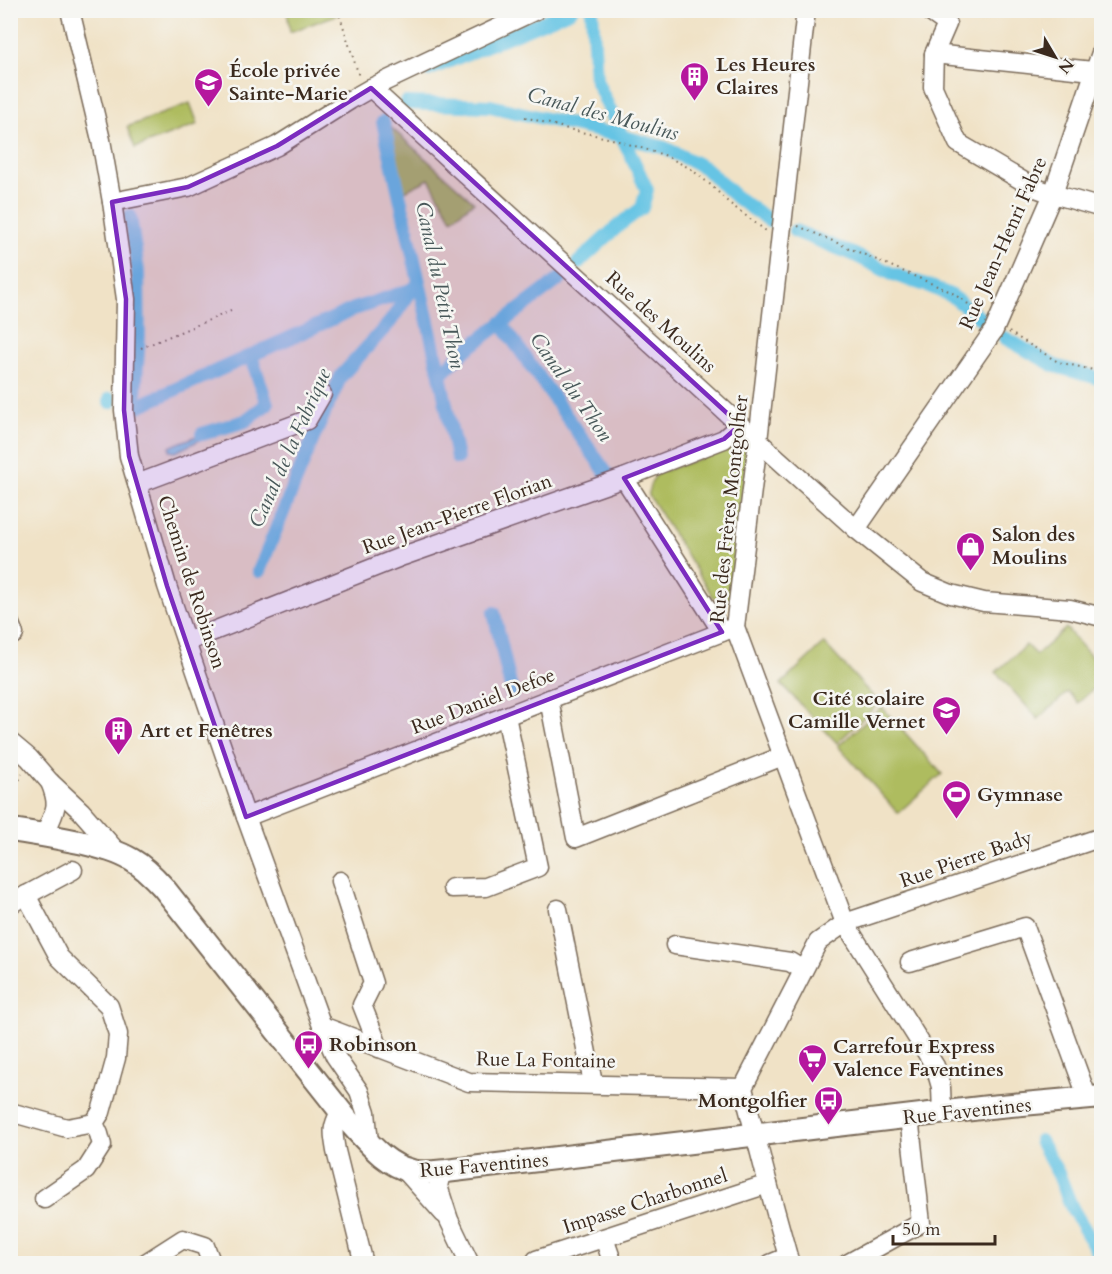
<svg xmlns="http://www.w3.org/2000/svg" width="1112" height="1274" viewBox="0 0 1112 1274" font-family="Cardo,serif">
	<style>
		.green { fill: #aebc5e; stroke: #74733e; stroke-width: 1.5 }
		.water { fill: #66c4e4; stroke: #507781; stroke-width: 1.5 }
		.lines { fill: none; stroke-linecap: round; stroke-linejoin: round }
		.canal { stroke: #66c4e4; stroke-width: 14 }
		.minor-casing { stroke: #7a6a59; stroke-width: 21 }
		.major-casing { stroke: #7a6a59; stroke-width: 26 }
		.path { stroke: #7a6a59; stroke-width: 2; stroke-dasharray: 1.5 4.5; stroke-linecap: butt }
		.minor { stroke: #fff; stroke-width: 18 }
		.major { stroke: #fff; stroke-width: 22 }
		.marked { fill: #7b2cbf; fill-opacity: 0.2; stroke: #7b2cbf; stroke-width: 4.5; stroke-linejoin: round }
		.labels { text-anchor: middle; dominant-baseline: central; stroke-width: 5; stroke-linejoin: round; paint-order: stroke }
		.poi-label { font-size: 20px; font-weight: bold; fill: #3b2a1e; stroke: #f6f6f2; text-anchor: start }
		.street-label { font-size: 20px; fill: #3b2a1e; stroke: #f6f6f2 }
		.water-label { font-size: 21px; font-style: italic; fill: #485859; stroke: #f6f6f2 }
	</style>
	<rect width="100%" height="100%" fill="#f6f6f2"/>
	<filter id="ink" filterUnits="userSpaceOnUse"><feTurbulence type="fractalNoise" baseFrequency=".0167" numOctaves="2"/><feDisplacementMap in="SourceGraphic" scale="12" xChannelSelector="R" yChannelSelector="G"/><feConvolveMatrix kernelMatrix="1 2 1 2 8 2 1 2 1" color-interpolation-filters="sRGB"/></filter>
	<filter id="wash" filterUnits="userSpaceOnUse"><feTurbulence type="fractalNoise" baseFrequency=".008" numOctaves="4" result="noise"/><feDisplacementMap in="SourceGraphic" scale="24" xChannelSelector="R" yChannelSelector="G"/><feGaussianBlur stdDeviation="1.35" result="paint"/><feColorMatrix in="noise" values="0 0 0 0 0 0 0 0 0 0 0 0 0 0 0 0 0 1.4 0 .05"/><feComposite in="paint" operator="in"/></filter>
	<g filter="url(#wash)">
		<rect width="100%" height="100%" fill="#f0e2c6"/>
		<g class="green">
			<path d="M287,11V10L344,11L339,14L290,32Z"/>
			<path d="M190,103L198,124L135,148L127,127Z"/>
			<path d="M386,123L474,202L452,219L429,179L401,193Z"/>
			<path d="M739,445L747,449L749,456L730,599L723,601L713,597L649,496C648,486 651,481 658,473Z"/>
			<path d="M1066,628L1101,668V682L1078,703L1068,692L1038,719L996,672L1026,645L1036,655Z"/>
			<path d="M824,643L879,703L837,743L781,684Z"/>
			<path d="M882,707L942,774L898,813L838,746Z"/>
		</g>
		<path class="water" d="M203,433L200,440L176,452L170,451V447C181,441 192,439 203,433Z"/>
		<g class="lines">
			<g class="canal">
				<path d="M428,70L571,10"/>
				<path d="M406,103L490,106L621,136L665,148L705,168L737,198L769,220"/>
				<path d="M383,122L440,375L457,458"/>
				<path d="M130,216L138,271L139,337L134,408L354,309L411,290"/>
				<path d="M795,231L855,255L892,274L929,286L952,296L985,322"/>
				<path d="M578,263L618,226L642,208L647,190L596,80L592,10"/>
				<path d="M501,323L607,474"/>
				<path d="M1005,338L1055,366L1102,379"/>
				<path d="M440,375L462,353L561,278"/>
				<path d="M110,399V402"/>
				<path d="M202,434L245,421L267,404L251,356"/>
				<path d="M259,571L312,441L341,376L390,322L413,288"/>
				<path d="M494,613L512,693"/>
				<path d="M1040,1141L1059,1175L1072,1208L1102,1259"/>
			</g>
		</g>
	</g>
	<g filter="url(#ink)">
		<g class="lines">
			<defs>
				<g id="minor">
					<path d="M70,10L101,140L112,202L126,299L124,410L129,456L167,586L186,642L246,817L322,1026L335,1056L359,1091L366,1112L369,1143"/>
					<path d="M806,10L758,441L735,627L845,923L935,1066L941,1087L942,1113"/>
					<path d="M927,10L947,24L934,54L933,87L958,143L1033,187L1053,194L1102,208"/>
					<path d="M934,54L1102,72"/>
					<path d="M371,88L740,425L856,529L922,582L951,594L984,602L1070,609L1102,617"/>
					<path d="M112,202L188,187L277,146L350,100L371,88L536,10"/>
					<path d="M624,478L722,632"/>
					<path d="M137,484L307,420L322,394"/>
					<path d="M856,529L994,330L1053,194L1102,50"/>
					<path d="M10,624L14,634L10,636"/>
					<path d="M186,642L403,556L624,478L711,444L724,439L740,425"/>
					<path d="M549,699L576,838L783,756"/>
					<path d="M10,742L29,758L49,781L81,811L118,853"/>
					<path d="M246,817L735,627"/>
					<path d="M45,834C54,810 61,809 50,782"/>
					<path d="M340,881L373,983L362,1005L379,1048"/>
					<path d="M452,888L486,887L538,867L506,716"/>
					<path d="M10,904L73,870"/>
					<path d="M558,909L593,1083"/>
					<path d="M675,945L790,962L803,970"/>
					<path d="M910,962L1025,927L1088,1099"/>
					<path d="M322,1026L469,1082L743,1088"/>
					<path d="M10,1112L67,1128L94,1123L101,1112L116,1058L118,1034L109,1006L59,957L26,895"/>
					<path d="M340,1112C331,1129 333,1132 336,1151L364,1264"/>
					<path d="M404,1169L444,1214"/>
					<path d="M446,1171L440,1178L438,1186L449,1220L470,1264"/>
					<path d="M44,1199L86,1170L102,1145L99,1134L94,1123"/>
					<path d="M604,1238L613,1264"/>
					<path d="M536,1260L768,1184"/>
					<path d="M144,1264L183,1239L205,1246L212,1264"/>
					<path d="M770,1264L787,1257"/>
					<path d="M790,1264L768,1184L743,1088L818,942L845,923L1102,837"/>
					<path d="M847,1264L921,1223L909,1117"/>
				</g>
				<path id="major" d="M10,830C35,833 59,838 84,843C100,847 117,851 132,860C144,867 154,877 163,887L349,1122C367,1141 385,1165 412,1171C423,1174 435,1172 446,1171L989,1107L1102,1097"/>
			</defs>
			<use href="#minor" class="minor-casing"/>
			<use href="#major" class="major-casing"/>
			<g class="path">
				<path d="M338,10L359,76"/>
				<path d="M525,117L568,129L612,139L664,155L691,169L712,186L729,203L766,231"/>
				<path d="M798,226L951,292L984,315"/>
				<path d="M1009,332L1058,362L1102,372"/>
				<path d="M141,348L231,311"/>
				<path d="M10,802L22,774"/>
			</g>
			<use href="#minor" class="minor"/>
			<use href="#major" class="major"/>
		</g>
	</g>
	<path class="marked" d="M371,88L740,425L724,439L624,478L722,632L246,817L167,586L129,456L124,410L126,299L112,202L188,187L277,146Z"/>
	<defs>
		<symbol id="building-pin" viewBox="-11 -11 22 30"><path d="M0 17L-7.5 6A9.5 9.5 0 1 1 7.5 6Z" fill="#b5179e" stroke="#f6f6f2"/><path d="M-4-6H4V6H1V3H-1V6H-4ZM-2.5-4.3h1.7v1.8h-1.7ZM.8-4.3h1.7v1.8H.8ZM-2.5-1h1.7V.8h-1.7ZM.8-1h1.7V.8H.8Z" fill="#fff"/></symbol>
		<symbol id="school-pin" viewBox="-11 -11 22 30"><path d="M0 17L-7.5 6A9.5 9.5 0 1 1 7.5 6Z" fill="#b5179e" stroke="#f6f6f2"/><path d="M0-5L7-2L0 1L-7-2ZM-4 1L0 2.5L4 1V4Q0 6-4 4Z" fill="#fff"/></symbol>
		<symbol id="shop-pin" viewBox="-11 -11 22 30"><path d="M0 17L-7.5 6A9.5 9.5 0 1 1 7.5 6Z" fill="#b5179e" stroke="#f6f6f2"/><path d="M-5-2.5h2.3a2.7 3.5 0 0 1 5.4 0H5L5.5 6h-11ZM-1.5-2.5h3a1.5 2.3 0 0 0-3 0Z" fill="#fff"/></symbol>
		<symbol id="stadium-pin" viewBox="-11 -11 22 30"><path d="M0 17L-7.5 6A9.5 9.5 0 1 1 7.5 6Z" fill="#b5179e" stroke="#f6f6f2"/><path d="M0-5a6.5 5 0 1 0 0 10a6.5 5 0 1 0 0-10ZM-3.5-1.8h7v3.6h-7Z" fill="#fff"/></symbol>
		<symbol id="bus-pin" viewBox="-11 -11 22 30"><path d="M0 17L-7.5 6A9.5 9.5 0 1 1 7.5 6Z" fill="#b5179e" stroke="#f6f6f2"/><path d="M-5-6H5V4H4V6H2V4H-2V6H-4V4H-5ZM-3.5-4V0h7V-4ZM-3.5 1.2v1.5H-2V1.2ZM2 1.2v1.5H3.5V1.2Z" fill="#fff"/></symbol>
		<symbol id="supermarket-pin" viewBox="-11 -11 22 30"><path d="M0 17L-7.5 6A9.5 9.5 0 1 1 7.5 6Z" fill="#b5179e" stroke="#f6f6f2"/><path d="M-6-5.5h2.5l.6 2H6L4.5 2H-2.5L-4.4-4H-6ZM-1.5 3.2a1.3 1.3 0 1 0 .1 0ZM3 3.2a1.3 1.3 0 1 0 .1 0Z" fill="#fff"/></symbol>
	</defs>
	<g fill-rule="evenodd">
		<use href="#building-pin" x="678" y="60" width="33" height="45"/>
		<use href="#school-pin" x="192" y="66" width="33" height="45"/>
		<use href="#shop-pin" x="954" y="530" width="33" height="45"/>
		<use href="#school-pin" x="930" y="694" width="33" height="45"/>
		<use href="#building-pin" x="102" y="714" width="33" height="45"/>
		<use href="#stadium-pin" x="940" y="778" width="33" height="45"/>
		<use href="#bus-pin" x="292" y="1028" width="33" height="45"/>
		<use href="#supermarket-pin" x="796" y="1042" width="33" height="45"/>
		<use href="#bus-pin" x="812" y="1084" width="33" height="45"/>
	</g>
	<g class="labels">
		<g class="poi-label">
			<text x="716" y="64">Les Heures<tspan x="716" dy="23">Claires</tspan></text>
			<text x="229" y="70">École privée<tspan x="229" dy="23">Sainte-Marie</tspan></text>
			<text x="992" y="534">Salon des<tspan x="992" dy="23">Moulins</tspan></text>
			<text x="925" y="698" text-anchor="end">Cité scolaire<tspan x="925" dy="23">Camille Vernet</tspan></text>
			<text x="140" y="730">Art et Fenêtres</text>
			<text x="977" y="794">Gymnase</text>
			<text x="329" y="1044">Robinson</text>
			<text x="833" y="1046">Carrefour Express<tspan x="833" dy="23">Valence Faventines</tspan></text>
			<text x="807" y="1100" text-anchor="end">Montgolfier</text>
		</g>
		<g class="street-label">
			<text transform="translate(1003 243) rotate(-66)">Rue Jean-Henri Fabre</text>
			<text transform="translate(661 322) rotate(42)">Rue des Moulins</text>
			<text transform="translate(729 509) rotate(-84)">Rue des Frères Montgolfier</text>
			<text transform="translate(457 514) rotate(-20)">Rue Jean-Pierre Florian</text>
			<text transform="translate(192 582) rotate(72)">Chemin de Robinson</text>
			<text transform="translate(483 701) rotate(-21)">Rue Daniel Defoe</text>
			<text transform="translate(966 859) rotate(-19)">Rue Pierre Bady</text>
			<text transform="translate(546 1060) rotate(1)">Rue La Fontaine</text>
			<text transform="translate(967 1111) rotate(-6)">Rue Faventines</text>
			<text transform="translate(484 1165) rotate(-5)">Rue Faventines</text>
			<text transform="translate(645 1201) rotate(-18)">Impasse Charbonnel</text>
		</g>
		<g class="water-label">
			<text transform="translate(603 114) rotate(15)">Canal des Moulins</text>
			<text transform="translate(440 285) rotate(78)">Canal du Petit Thon</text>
			<text transform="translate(571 387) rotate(55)">Canal du Thon</text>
			<text transform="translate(290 448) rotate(-66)">Canal de la Fabrique</text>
		</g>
	</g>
	<rect width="1112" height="1274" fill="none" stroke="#f6f6f2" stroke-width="36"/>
	<g transform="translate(1055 57) rotate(129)" stroke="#f6f6f2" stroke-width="4.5" paint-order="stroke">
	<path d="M0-4.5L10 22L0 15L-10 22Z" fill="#3b2a1e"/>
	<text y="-9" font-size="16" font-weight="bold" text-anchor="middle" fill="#3b2a1e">N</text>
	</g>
	<path d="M893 1235v9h102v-9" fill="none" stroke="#3b2a1e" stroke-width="3"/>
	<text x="902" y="1235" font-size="18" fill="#3b2a1e" stroke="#f6f6f2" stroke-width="4.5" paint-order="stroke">50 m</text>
</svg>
